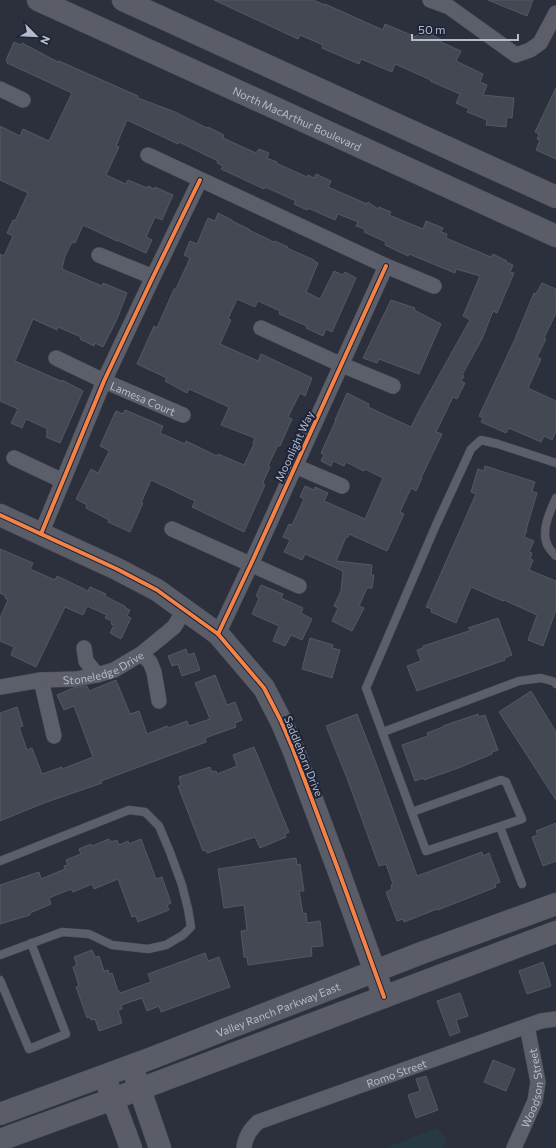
<svg xmlns="http://www.w3.org/2000/svg" width="556" height="1148" viewBox="0 0 556 1148" font-family="Commissioner,sans-serif">
	<style>
		.green { fill: #273a43 }
		.building { fill: #444852; stroke: #535863 }
		.lines { fill: none; stroke-linecap: round; stroke-linejoin: round }
		.lane-casing { stroke: #474b55; stroke-width: 9 }
		.street-casing { stroke: #474b55; stroke-width: 16 }
		.secondary-casing { stroke: #474b55; stroke-width: 23 }
		.lane { stroke: #5c5f69; stroke-width: 8 }
		.street { stroke: #5c5f69; stroke-width: 15 }
		.secondary { stroke: #5a5d68; stroke-width: 22 }
		.cycleway-casing { stroke: #1d2438; stroke-width: 6 }
		.cycleway { stroke: #f48246; stroke-width: 4 }
		.labels { text-anchor: middle; dominant-baseline: central; stroke-width: 4; stroke-linejoin: round; paint-order: stroke }
		.street-label { font-size: 11px; fill: #b5bbcd; stroke: #1d2438 }
	</style>
	<rect width="100%" height="100%" fill="#2b303c"/>
	<path class="green" d="M437,1128L447,1140L443,1148H386Z"/>
	<g class="building">
		<path d="M214,0H313L325,5V4L383,30L385,24L416,37L420,29L442,40L441,42L461,51L456,61L483,74L480,82L487,85L483,95L514,98L512,118L507,117L506,127L486,125L487,120L467,112L469,109L456,103L460,94L430,81L431,80L395,64L392,72L361,59L359,64L322,48L323,45L300,35L298,39Z"/>
		<path d="M488,0H533L527,16Z"/>
		<path d="M14,42L21,45L22,43L58,62L59,61L138,96V98L175,112L207,128L208,127L224,135L223,138L256,153L259,149L269,153L267,158L277,162L276,163L307,177L308,175L314,178L316,174L331,181L328,187L367,204L368,202L378,209L379,207L391,212L389,215L423,229L426,221L443,228L441,232L447,234L446,238L491,257L493,254L507,261L506,262L513,265L510,272L514,273L497,313L493,311L482,339L462,375L464,376L461,381L465,383L457,399L453,397L436,432L442,434L421,478H422L416,491L411,488L400,512L404,514L387,551L349,534L348,537H346L336,561L372,565L371,575H374L372,588H367L359,606L364,608L352,631L332,621L338,608L334,606L341,591L343,571L305,554L302,560L284,552L290,540L283,537L289,524L292,525L304,499L300,497L305,486L314,490L315,487L328,493L324,501L365,519L383,478L365,469L364,471L346,462L344,466L333,461L331,466L321,461L324,455L321,453L336,420H335L347,393L369,404L368,407L411,427L419,411L470,320L463,316L480,276L456,269L455,273L409,254L408,256L385,245L386,242L364,232L365,229L356,226L358,222L338,214L335,220L308,208L307,210L294,204L296,201L265,187L264,189L221,169L223,166L217,163L218,161L179,142L178,144L127,120L116,146L119,147L106,175L126,184L128,180L147,188L148,186L154,189L155,187L173,195L162,220L155,217L146,237L152,240L146,253L117,240V241L83,225L75,243L72,242L65,256L62,269L102,286L103,283L127,293L117,319L103,347L95,343L94,346L80,339L81,337L58,327L57,330L33,319L15,361L61,381L62,380L83,391L60,443L46,437L48,433L46,432L48,429L26,419L22,428L11,423L18,409L0,401V254L4,256L13,236L7,233L13,220L15,221L28,193L0,180V126L20,136L23,129L49,141L72,93L7,63V61L6,60Z"/>
		<path d="M556,88V159L536,150L540,140L537,139L539,134L535,132Z"/>
		<path d="M218,213L232,220V221L249,229V230L274,242L275,241L288,247L287,248L314,260V261L318,263L306,292L320,299L334,271L343,275L345,272L356,278L332,332L326,329L323,336L306,328L307,326L279,314L280,311L258,301L255,307L237,299L228,319L231,320L220,344L258,361L261,354L312,378L305,396L300,393L288,417L292,419L280,446L278,445L268,466L270,467L263,482H264L263,484L265,485L244,532L192,507L195,501L151,480L141,503H143L130,532L108,522L109,520L86,508L87,505L76,499L91,469L98,473L109,452L108,450L100,446L116,411L123,414L125,410L163,426L160,433L185,444L186,441L217,456L218,454L244,465L254,444L253,443L255,438L221,425L229,407L189,389L187,393L165,381L167,378L137,364L154,326L157,328L174,289H176L190,258L184,255L190,241L197,244L208,218L215,221Z"/>
		<path d="M542,283L556,289V313L544,338L546,339L537,357L541,359L528,388L556,401V431L552,440L544,436L541,442L509,428L506,433L481,422L483,418L479,416L515,339L534,293L536,294Z"/>
		<path d="M391,300L415,308L414,310L441,324L419,374L379,359L377,363L363,358Z"/>
		<path d="M485,466L535,482L532,491L537,493L526,530H527L524,537L534,541L529,552L532,553L530,559L533,560L529,570L556,581V610L543,646L528,640L537,615L504,600L503,601L471,587L456,623L431,612L432,609L426,607L476,494L471,492L478,469L484,471Z"/>
		<path d="M0,549L33,563L30,569L55,580L57,576L88,591L90,587L106,594L105,596L126,607L125,608L130,610L127,616L131,618L121,639L110,633L114,625L111,624L112,621L105,618L107,615L87,606L83,615L65,607L36,667L11,655L14,647L0,641V618L8,600L5,598L6,596L0,593Z"/>
		<path d="M261,585L283,594L281,598L303,608L301,613L312,619L302,640L291,635L285,646L273,641L279,626L252,614L259,598L256,596Z"/>
		<path d="M498,618L512,655L504,658L505,660L417,691L407,666L421,661L417,650L423,648V646L472,630L468,628Z"/>
		<path d="M310,638L333,645L332,648L340,650L332,678L302,669Z"/>
		<path d="M186,649L188,655L194,653L200,670L182,676L178,664L172,666L168,656Z"/>
		<path d="M215,675L227,705L235,702L242,720L235,723L236,727L205,738L206,742L101,781L102,783L44,803L0,821V713L17,707L23,726L19,727L27,750L32,748L42,774L62,767V769L93,757L74,706L64,710L57,695L73,688L87,686L89,691L116,680L130,714L139,711L147,734L167,726L168,728L187,721L189,726L210,719L195,683Z"/>
		<path d="M531,691L556,732V800L499,712Z"/>
		<path d="M357,714L377,766L417,876L482,852L483,856L489,853L500,882L495,884L496,887L438,910L437,909L404,922L403,919L397,921L386,892L392,889L391,885L393,884L386,864L379,866L347,778L326,726Z"/>
		<path d="M478,714L479,717L485,715L498,750L492,752V754L461,767L424,780L423,778L415,781L402,745L428,736L427,733L443,727V726Z"/>
		<path d="M254,747L289,832L285,834L286,837L260,848L255,837L207,853L206,850L203,851L178,786L181,785L179,777L210,767L212,772L216,771L217,774L237,766L233,755Z"/>
		<path d="M556,823V861L543,866L532,837L538,835L536,831Z"/>
		<path d="M109,839L111,842L117,840L119,845L128,841L129,844L141,839L156,879L162,877L171,903L167,905L169,910L138,922L136,916L132,917L118,879L94,889L92,884L73,892L71,889L49,898L51,904L30,913V915L0,924V885L39,872L41,879L65,869L64,866L68,865L66,860L81,854L79,849L91,844L92,846Z"/>
		<path d="M296,858L297,865L300,864L304,891H299L303,914L306,913L307,923L320,921L323,946L311,947L312,956L248,965L247,957H244L241,931L247,930L244,905L224,908L218,869Z"/>
		<path d="M92,950L95,957L99,956L104,971L108,970L109,974L112,973L118,991H119L120,993L151,982L148,974L205,953L208,961L219,957L230,987L161,1012L159,1006L147,1011L142,998L121,1005L122,1009L118,1010L122,1023L99,1031L95,1019L91,1020L90,1017L87,1018L76,987L79,986L73,967L77,965L74,957Z"/>
		<path d="M543,962L551,986L527,994L519,971Z"/>
		<path d="M460,993L468,1016L456,1020L460,1032L450,1036L437,1001Z"/>
		<path d="M493,1060L515,1069L506,1091L484,1082Z"/>
		<path d="M426,1076L438,1110L416,1118L408,1095L420,1091L416,1079Z"/>
	</g>
	<g class="lines">
		<defs>
			<g id="lane">
				<path d="M556,498C550,511 540,532 548,546C550,550 553,553 556,556"/>
				<path d="M383,732L519,681L541,678L555,682L556,684"/>
				<path d="M412,812L501,780L506,782L522,819L426,851L366,688L436,525L471,449L481,440L498,444L556,463"/>
				<path d="M500,827L522,884"/>
				<path d="M0,861L129,810L145,812L159,826L170,852L182,885L188,909L191,927L183,935L166,945L148,949L112,945L89,934L62,932L0,955"/>
				<path d="M0,980L29,1049L66,1034L31,943"/>
			</g>
			<g id="street">
				<path d="M430,0L449,7L516,55L530,50L540,43L556,13"/>
				<path d="M0,89L23,100"/>
				<path d="M148,155L386,266L434,286"/>
				<path d="M99,255L153,277"/>
				<path d="M261,328L342,365L393,386"/>
				<path id="s1" d="M56,358L104,381L183,415"/>
				<path d="M14,458L63,481"/>
				<path d="M295,466L342,486"/>
				<path d="M172,529L299,586"/>
				<path d="M41,534L104,381L153,277L200,180"/>
				<path d="M218,634L251,564L386,266"/>
				<path d="M84,648L86,661L97,675"/>
				<path d="M141,654L150,662L154,672L159,701"/>
				<path d="M41,680L54,736"/>
				<path id="s2" d="M0,687L41,680L76,679L97,675L114,670L141,654L174,627L185,609"/>
				<path id="s3" d="M244,1148C245,1137 250,1130 258,1122L541,1021L556,1019"/>
				<path id="s4" d="M514,1148L535,1101L538,1082L527,1026"/>
			</g>
			<g id="secondary">
				<path id="s5" d="M38,0L556,236"/>
				<path d="M123,0L556,197"/>
				<path d="M0,515L117,569L157,590L218,634L264,688L281,721L293,749L339,872L384,997"/>
				<path d="M135,1075L160,1148"/>
				<path d="M108,1086L131,1148"/>
				<path id="s6" d="M0,1114L152,1058L424,952L556,904"/>
				<path d="M0,1140L140,1089L556,932"/>
			</g>
		</defs>
		<use href="#lane" class="lane-casing"/>
		<use href="#street" class="street-casing"/>
		<use href="#secondary" class="secondary-casing"/>
		<use href="#lane" class="lane"/>
		<use href="#street" class="street"/>
		<use href="#secondary" class="secondary"/>
		<defs>
			<g id="cycleway">
				<path d="M0,515L117,569L157,590L218,634L264,688L281,721L293,749L339,872L384,997"/>
				<path d="M41,534L104,381L153,277L200,180"/>
				<path d="M218,634L251,564L386,266"/>
			</g>
		</defs>
		<use href="#cycleway" class="cycleway-casing"/>
		<use href="#cycleway" class="cycleway"/>
	</g>
	<g class="labels">
		<g class="street-label">
			<text stroke="none"><textPath href="#s5" startOffset="285">North MacArthur Boulevard</textPath></text>
			<text stroke="none"><textPath href="#s1" startOffset="96">Lamesa Court</textPath></text>
			<text transform="translate(294 446) rotate(-65)">Moonlight Way</text>
			<text stroke="none"><textPath href="#s2" startOffset="106">Stoneledge Drive</textPath></text>
			<text transform="translate(304 756) rotate(68)">Saddlehorn Drive</text>
			<text stroke="none"><textPath href="#s6" startOffset="297">Valley Ranch Parkway East</textPath></text>
			<text stroke="none"><textPath href="#s3" startOffset="177">Romo Street</textPath></text>
			<text stroke="none"><textPath href="#s4" startOffset="64">Woodson Street</textPath></text>
		</g>
	</g>
	<g transform="translate(36 36) rotate(114)" stroke="#1d2438" stroke-width="3" paint-order="stroke">
	<path d="M0-3L7 15L0 10L-7 15Z" fill="#b5bbcd"/>
	<text y="-6" font-size="11" font-weight="bold" text-anchor="middle" fill="#b5bbcd">N</text>
	</g>
	<path d="M412 34v6h106v-6" fill="none" stroke="#b5bbcd" stroke-width="2"/>
	<text x="418" y="34" font-size="12" fill="#b5bbcd" stroke="#1d2438" stroke-width="3" paint-order="stroke">50 m</text>
</svg>
